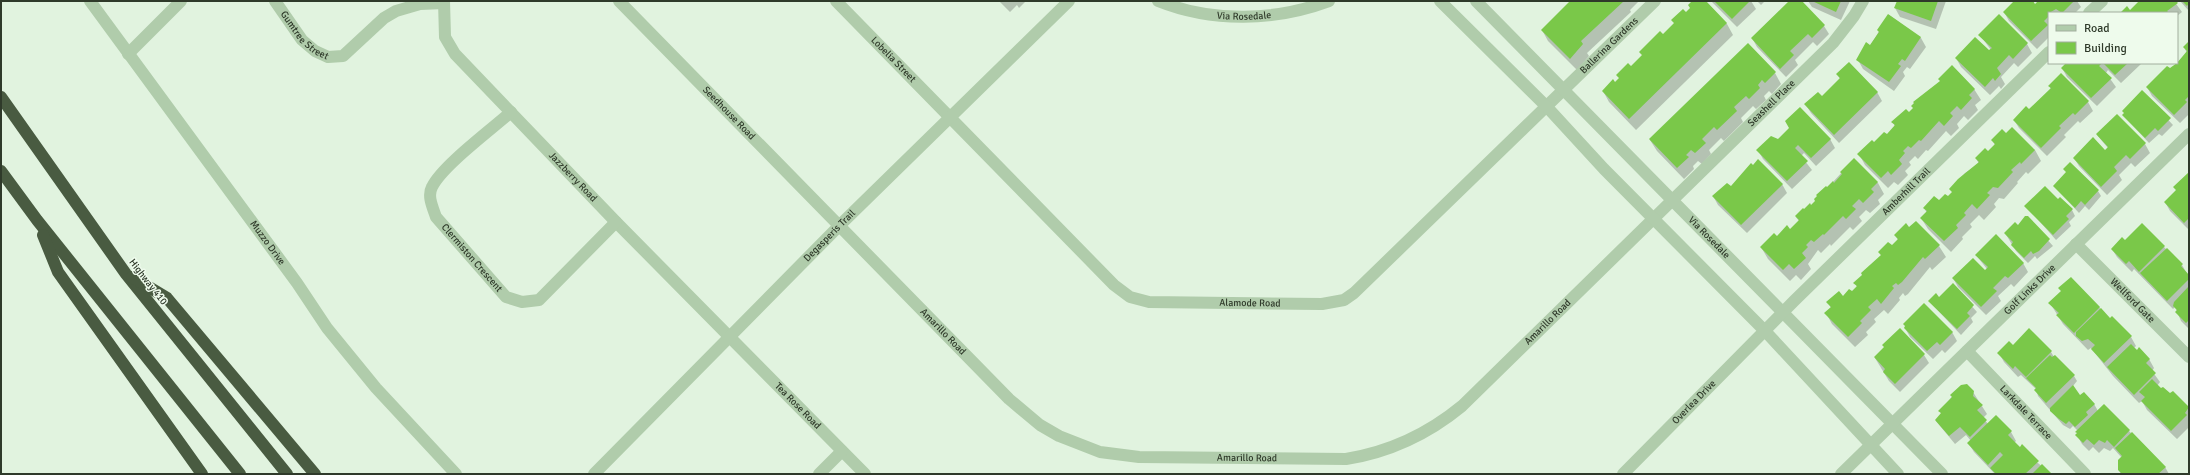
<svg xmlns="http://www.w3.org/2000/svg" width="2190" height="475" viewBox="0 0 2190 475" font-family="Signika,sans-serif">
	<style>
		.shadow { fill: #0003 }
		.building { fill: #7ac849 }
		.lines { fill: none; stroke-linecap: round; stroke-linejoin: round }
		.street { stroke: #b0ccab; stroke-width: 12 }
		.highway { stroke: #495b41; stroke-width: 12 }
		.labels { text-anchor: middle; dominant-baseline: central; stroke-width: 3; stroke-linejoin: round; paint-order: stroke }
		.street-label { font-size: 10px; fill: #2f3a2a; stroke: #eefbec }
	</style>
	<rect width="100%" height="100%" fill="#e1f3df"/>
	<g class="shadow">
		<path d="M999,1H1026L1019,8L1017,5L1010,12Z"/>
		<path d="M1571,1H1639L1630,10L1631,12L1587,53L1589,56L1577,70L1548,41L1542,30Z"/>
		<path d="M1694,1H1705L1727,24L1733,35L1636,130L1609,102L1603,91L1615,83L1631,68L1691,8Z"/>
		<path d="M1711,1H1751L1756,9L1737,27Z"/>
		<path d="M1757,1H1765L1761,5Z"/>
		<path d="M1790,1H1800L1824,26L1829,34L1817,46L1813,42L1795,60L1798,65L1786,77L1757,47L1752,38Z"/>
		<path d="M1808,1H1850L1841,20L1812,7Z"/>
		<path d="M1898,1H1946L1936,29L1900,17L1895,8Z"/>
		<path d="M2015,1H2031L2035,5L2038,3L2036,1H2077L2081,7L2075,13H2049V37L2037,49L2009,21L2004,12Z"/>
		<path d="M2141,1H2174L2182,12L2177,16V13H2121L2130,11Z"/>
		<path d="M2180,1H2189V11Z"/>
		<path d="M1889,15L1921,38L1926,47L1910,69L1907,67L1903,72L1905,76L1894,91L1863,69L1858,60L1870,46Z"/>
		<path d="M1980,35L2027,44L2032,53L2018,67L2014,63L2001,77L2005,84L2001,89L1999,86L1990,95L1961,67L1956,58L1989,52L1991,50Z"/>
		<path d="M2189,43V114L2180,123L2152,96L2147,87L2170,70L2187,53L2184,47Z"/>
		<path d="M2067,63H2140L2141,64L2121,83L2108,70L2106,73L2116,87L2097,106L2067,77L2062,68Z"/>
		<path d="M1775,73L1781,84L1772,94L1769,91L1764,96L1766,100L1756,109L1753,106L1741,118L1743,122L1724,141L1721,138L1709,150L1711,154L1702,164L1698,161L1693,166L1694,169L1684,179L1657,151L1650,140Z"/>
		<path d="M1837,74L1877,92L1882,101L1839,143L1811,113L1806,105L1822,97L1840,79Z"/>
		<path d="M2061,74L2088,102L2093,111L2080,123L2078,121L2064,135L2066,137L2047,156L2019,128L2014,120L2029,111L2051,89L2049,86Z"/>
		<path d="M1974,89L1981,100L1975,105L1978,110L1968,120L1964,116L1957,124L1959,128L1951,136L1946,131L1928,151L1926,150L1918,159L1915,156L1909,162L1911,165L1905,171L1908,175L1898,185L1894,182L1888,188L1865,165L1859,154L1887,135L1895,127L1893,122L1909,113Z"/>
		<path d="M2142,92L2173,125L2162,136L2159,134L2149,143L2123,115Z"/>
		<path d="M2006,134L2035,150L2041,161L2028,174L2026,172L2017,182L2018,183L2004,199L1999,198L1994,204L1996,207L1984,220L1979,215L1970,224L1972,227L1962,237L1963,239L1951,252L1928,229L1921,218L1927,213L1924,208L1948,198L1953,193L1951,189L1965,173L1979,164L1976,158L1988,152L1995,145L1992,140Z"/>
		<path d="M2097,135L2145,144L2150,153L2135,167L2131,163L2119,175L2122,180L2107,195L2079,166L2074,158L2105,151L2108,148Z"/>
		<path d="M1830,139L1835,148L1816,166L1804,153L1801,156L1812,170L1792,189L1763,159L1758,150L1778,141Z"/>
		<path d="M1854,159L1878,183L1884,194L1878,200L1880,204L1870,213L1866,210L1859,217L1862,221L1853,230L1850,227L1831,246L1830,244L1821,253L1818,250L1808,264L1811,269L1801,280L1796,275L1790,281L1768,259L1761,247L1790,230L1799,221L1796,217L1811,206Z"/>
		<path d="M2189,173V230L2170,211L2165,202L2177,191Z"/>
		<path d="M1782,184L1787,193L1747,233L1718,205L1713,196L1731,188Z"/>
		<path d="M2054,186L2098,191L2101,196L2089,210L2085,206L2079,213Z"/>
		<path d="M2058,200L2072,210L2075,216L2069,222L2071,226L2056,240L2026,206Z"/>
		<path d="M2027,217L2053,246L2037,259L2035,256L2028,263L2016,251L2005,233L2018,226Z"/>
		<path d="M1916,222L1939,246L1946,257L1932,270L1930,267L1908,294L1905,296L1903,293L1899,298L1900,300L1888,314L1884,310L1874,319L1876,322L1866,332L1868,335L1855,347L1832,324L1826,313L1831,308L1828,302L1852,293L1857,287L1855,283L1882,256L1879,252L1892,246L1898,240L1895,235L1909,229Z"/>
		<path d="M2125,241L2164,247L2182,265L2189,277V329L2181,321L2175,307L2173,309L2134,269L2132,272L2117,257L2112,249Z"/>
		<path d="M1976,255L2023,263L2028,272L2014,287L2011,284L1998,296L2001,301L1986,315L1958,287L1953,278L1985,272L1987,269Z"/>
		<path d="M1953,285L1977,312L1971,318L1973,322L1961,335L1929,301L1939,298Z"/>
		<path d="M2050,303L2099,307L2110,319L2112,317L2131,337L2136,346L2134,348L2149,359L2154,368L2152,371L2160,382L2157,386L2170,395L2173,393L2189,409V427L2177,439L2147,410L2142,401L2139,403L2113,376L2091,348L2088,350L2063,324Z"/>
		<path d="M1905,328L1952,332L1957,341L1945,353L1942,350L1933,359L1910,337Z"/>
		<path d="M2013,346L2051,352L2054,357L2074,376L2077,381L2073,386L2080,397L2094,404L2098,411L2104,406L2165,467L2169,474H2121L2119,470L2122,458L2113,448L2110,451L2104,448L2099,453L2093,447L2089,451L2082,444L2077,435L2078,431L2073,426L2070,429L2063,425L2038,396L2036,389L2021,375L2018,377L2004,362L1999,353Z"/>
		<path d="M1924,355L1929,363L1900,392L1889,381L1875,358Z"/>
		<path d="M1961,386L1973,392L1987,414L1983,418L1988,424L1996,417L2011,432L2016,441L2014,443L2051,474H1995L1974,452L1969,444L1971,441L1966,435L1955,444L1936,421L1942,415L1940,411Z"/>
	</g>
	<g class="building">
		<path d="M1570,1H1624L1581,41L1583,44L1570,59L1541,30Z"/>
		<path d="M1692,1H1706L1727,23L1629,119L1602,91L1613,79L1615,82L1619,78L1616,75L1628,63L1631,66L1642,55L1639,52L1660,31L1663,34L1674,23L1671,20L1683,9L1686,12L1690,8L1688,5Z"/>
		<path d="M1714,1H1750L1732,19Z"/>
		<path d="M1789,1H1802L1825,25L1812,38L1808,34L1790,51L1794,55L1780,69L1751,38Z"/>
		<path d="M1812,1H1841L1836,12Z"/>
		<path d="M1897,1H1938L1931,21L1894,8Z"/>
		<path d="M2014,1H2033L2035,4L2038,1H2074L2062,13L2056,9L2049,13V16L2044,21L2048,25L2031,41L2003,12Z"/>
		<path d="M2139,1H2176L2178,3L2167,11L2169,13H2120L2127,6L2130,10Z"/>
		<path d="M2182,1H2189V3L2187,6Z"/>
		<path d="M1888,14L1921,37L1905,61L1902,59L1898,64L1901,66L1889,82L1856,60L1866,42L1870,45L1879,32L1877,30Z"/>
		<path d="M1999,14L2028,43L2013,59L2009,55L1997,68L2001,74L1995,81L1993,78L1985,87L1955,58L1975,37L1989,50L1992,48L1978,35Z"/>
		<path d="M2189,41V96L2185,100L2187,102L2174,115L2146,87L2167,66L2170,68L2177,63L2187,51L2183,47Z"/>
		<path d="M1748,43L1776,72L1765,83L1762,80L1758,85L1760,88L1749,99L1746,96L1734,107L1737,111L1717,130L1714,127L1702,139L1706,143L1695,153L1691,150L1686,155L1689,157L1677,168L1649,139Z"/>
		<path d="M1849,62L1878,92L1834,135L1804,104L1818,92L1822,96L1840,78L1836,74Z"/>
		<path d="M2066,63H2102L2099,66L2112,78L2091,98L2061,68Z"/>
		<path d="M2103,63H2128L2115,75Z"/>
		<path d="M1952,65L1975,89L1969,95L1972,98L1961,110L1957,106L1950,113L1953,116L1944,126L1939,121L1921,141L1919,140L1911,148L1908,146L1903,151L1905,153L1899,160L1902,164L1891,175L1888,171L1881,178L1857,154L1872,140L1874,142L1884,132L1887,134L1895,125L1891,122L1906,109L1909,112L1913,108L1911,106L1914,103L1913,102L1940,81L1938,79Z"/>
		<path d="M2061,73L2089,101L2075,115L2073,113L2059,126L2061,128L2041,148L2013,120L2026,106L2029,109L2051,88L2048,86Z"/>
		<path d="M2142,90L2171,118L2158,131L2155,128L2145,138L2122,115L2124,113L2122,111Z"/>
		<path d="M1800,107L1831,139L1811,158L1798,145L1795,148L1808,161L1787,181L1756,150L1771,136L1778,139L1789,128L1785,121Z"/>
		<path d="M2117,114L2146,143L2130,159L2126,155L2114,167L2117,171L2101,187L2073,158L2093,137L2105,150L2108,147L2096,134Z"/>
		<path d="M2012,127L2035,150L2021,164L2020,162L2011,170L2013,172L1998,188L1993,187L1987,193L1990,195L1977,209L1972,204L1964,213L1966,215L1956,225L1958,228L1944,241L1920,218L1927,211L1923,208L1934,196L1939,200L1945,194L1948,196L1952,192L1949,189L1958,179L1979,162L1975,158L1985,148L1988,151L1995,144L1991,140L2002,129L2006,133Z"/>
		<path d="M1854,158L1878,182L1871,189L1874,192L1863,203L1859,199L1852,206L1856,209L1846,219L1843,216L1824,235L1823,234L1814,242L1811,240L1806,245L1808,247L1802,253L1806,258L1794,269L1789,264L1783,270L1760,247L1774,233L1777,236L1787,225L1790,229L1799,220L1795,216L1803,208L1804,209L1810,203L1811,205L1815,201L1814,199L1817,196L1816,195L1826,186L1827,187L1833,181L1834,183L1842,174L1840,172Z"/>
		<path d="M1758,159L1783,184L1741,225L1712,196L1727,183L1731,186L1751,163L1753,165Z"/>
		<path d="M2070,162L2099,190L2085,205L2081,201L2075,208L2053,186L2066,172L2063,169Z"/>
		<path d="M2189,172V218L2184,223L2164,202L2176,190L2173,187Z"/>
		<path d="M2045,186L2058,199L2060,197L2073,209L2066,216L2069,219L2053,235L2024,206Z"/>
		<path d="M2025,216H2028L2050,239L2039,251L2033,254L2031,251L2024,258L2011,245L2013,242L2004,233L2015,222L2018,225Z"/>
		<path d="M1916,221L1940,245L1925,259L1923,257L1902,282L1898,285L1896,283L1892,286L1894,288L1881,304L1877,299L1868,307L1871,310L1860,321L1862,323L1848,337L1824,313L1831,307L1826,302L1839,291L1843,296L1849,289L1852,291L1857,286L1853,283L1862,275L1861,273L1881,255L1878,252L1888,242L1892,245L1898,239L1894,235L1906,223L1909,227Z"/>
		<path d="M2142,223L2165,246L2139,272L2129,261L2126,264L2111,249L2122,237L2125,240Z"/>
		<path d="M1996,234L2024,263L2008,278L2005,276L1993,288L1997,291L1981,307L1952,278L1973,258L1985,270L1988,267L1975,255Z"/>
		<path d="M2167,248L2183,264L2181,266L2189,275V279L2167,301L2140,273Z"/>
		<path d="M2071,277L2100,307L2074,333L2056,315L2059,313L2048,303L2061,291L2058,288Z"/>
		<path d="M1953,283L1974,305L1967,313L1970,316L1957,329L1928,301L1936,293L1939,297Z"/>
		<path d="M2189,286V320L2186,323L2175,312L2177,310L2173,306L2174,302Z"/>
		<path d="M1924,303L1953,332L1940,345L1937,342L1927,351L1904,328L1905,326L1903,324Z"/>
		<path d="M2101,308L2110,318L2112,316L2132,336L2104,363L2091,349L2095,345L2088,339L2082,341L2076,336V332Z"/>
		<path d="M1900,328L1925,354L1895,384L1883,372L1885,369L1874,357L1884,347L1882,345Z"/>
		<path d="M2029,328L2052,351L2026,377L2015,366L2013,369L1997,353L2009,341L2013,345Z"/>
		<path d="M2131,344L2137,350L2139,347L2150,359L2146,363L2156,373L2134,395L2107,367Z"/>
		<path d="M2050,355L2052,357L2055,355L2075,375L2046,403L2034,390L2036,388L2026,378Z"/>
		<path d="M2152,379L2161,388L2163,387L2170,393L2173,391L2189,407L2185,413L2187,415L2171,431L2141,401L2145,397L2139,392Z"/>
		<path d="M1967,384L1974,391L1973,396L1983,405L1977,410L1987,420L1970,437L1960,427L1949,436L1935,420L1941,413L1938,411L1952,397L1950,395L1961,385Z"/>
		<path d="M2073,385L2080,395L2084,392L2095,404L2086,412L2088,415L2075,427L2069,421L2066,424L2059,419L2050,411V408Z"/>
		<path d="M2104,404L2130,430L2114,447L2107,440L2105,443L2099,440L2094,445L2087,439L2083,443L2075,435L2077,433L2075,432Z"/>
		<path d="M1996,415L2012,431L2008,435L2020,447L2022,444L2039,461L2025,474H1996L1990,468L2003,455L2000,452L1988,465L1967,443Z"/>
		<path d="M2132,432L2166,467L2158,474H2122L2118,470V460L2122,456L2115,448Z"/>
		<path d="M2042,464L2052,474H2032Z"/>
	</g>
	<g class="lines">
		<g class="street">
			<path id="s1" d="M90,1L297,283L327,328L376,388L456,474"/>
			<path id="s2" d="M275,1L302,40L315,51L328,57L343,56L384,18L396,11L420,4L444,3"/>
			<path id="s3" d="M444,1L445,37L455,54L616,222L865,474"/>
			<path id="s4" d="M619,1L1009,399L1040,425L1059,436L1100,452L1139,457L1346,459C1390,452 1428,434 1462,406L1833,43L1854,16L1863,1"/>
			<path id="s5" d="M836,1L1114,285L1130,297L1149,302L1322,304L1344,300L1354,293L1655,1"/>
			<path id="s6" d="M1158,1C1213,23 1275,21 1329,1"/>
			<path d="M1440,1L1547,107L1604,169L1765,331L1898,474"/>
			<path id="s7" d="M1476,1L1942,474"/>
			<path d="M2089,13L2102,1"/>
			<path d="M128,54L181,1"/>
			<path id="s8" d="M511,112C492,129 442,166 432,187C427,196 433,208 436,217L506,297L522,302L539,300L616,222"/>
			<path id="s9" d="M2076,244L2189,357"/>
			<path id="s10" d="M1967,351L2085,474"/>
			<path id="s11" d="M594,474L840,225L1069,1"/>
			<path d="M819,474L842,451"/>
			<path id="s12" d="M1623,474L1794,301L2049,52"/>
			<path id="s13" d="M1841,474L2189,134"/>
		</g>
		<g class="highway">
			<path d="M1,97L126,274L287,474"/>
			<path d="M1,171L37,220L240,474"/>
			<path d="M43,235L58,272L202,474"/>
			<path d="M132,277L167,298L315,474"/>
		</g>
	</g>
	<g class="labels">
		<g class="street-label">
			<text stroke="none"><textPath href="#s6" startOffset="88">Via Rosedale</textPath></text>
			<text stroke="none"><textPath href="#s2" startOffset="46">Gumtree Street</textPath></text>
			<text stroke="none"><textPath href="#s5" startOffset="1000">Ballerina Gardens</textPath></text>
			<text stroke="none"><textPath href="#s5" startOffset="82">Lobelia Street</textPath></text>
			<text stroke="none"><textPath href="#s4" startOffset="1472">Seashell Place</textPath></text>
			<text stroke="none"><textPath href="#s4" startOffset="157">Seedhouse Road</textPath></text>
			<text stroke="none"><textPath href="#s3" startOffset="226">Jazzberry Road</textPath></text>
			<text stroke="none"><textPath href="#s12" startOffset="400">Amberhill Trail</textPath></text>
			<text stroke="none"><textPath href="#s11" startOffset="335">Degasperis Trail</textPath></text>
			<text stroke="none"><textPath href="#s7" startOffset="332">Via Rosedale</textPath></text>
			<text stroke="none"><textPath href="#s1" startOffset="300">Muzzo Drive</textPath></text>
			<text stroke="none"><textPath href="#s8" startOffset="195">Clermiston Crescent</textPath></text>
			<text transform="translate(148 282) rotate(52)">Highway 410</text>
			<text stroke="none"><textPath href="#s13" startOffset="264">Golf Links Drive</textPath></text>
			<text stroke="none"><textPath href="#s9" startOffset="80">Wellford Gate</textPath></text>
			<text stroke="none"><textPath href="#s5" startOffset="538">Alamode Road</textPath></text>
			<text stroke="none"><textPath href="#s4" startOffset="1159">Amarillo Road</textPath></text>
			<text stroke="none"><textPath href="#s4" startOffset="463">Amarillo Road</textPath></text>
			<text stroke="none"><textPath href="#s12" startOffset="101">Overlea Drive</textPath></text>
			<text stroke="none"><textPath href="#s3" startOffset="547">Tea Rose Road</textPath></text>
			<text stroke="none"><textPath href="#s10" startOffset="85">Larkdale Terrace</textPath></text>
			<text stroke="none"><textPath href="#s4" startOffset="811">Amarillo Road</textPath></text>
		</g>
	</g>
	<rect width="2190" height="475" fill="none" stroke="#2f3a2a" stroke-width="4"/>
	<rect x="2048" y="12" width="130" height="52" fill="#eefbec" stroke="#a2ae9e"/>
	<rect x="2056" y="25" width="20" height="6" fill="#b0ccab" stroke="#a2ae9e"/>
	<text x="2084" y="32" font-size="12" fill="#2f3a2a">Road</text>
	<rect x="2056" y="42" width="20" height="12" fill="#7ac849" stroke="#a2ae9e"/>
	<text x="2084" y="52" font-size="12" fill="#2f3a2a">Building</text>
</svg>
